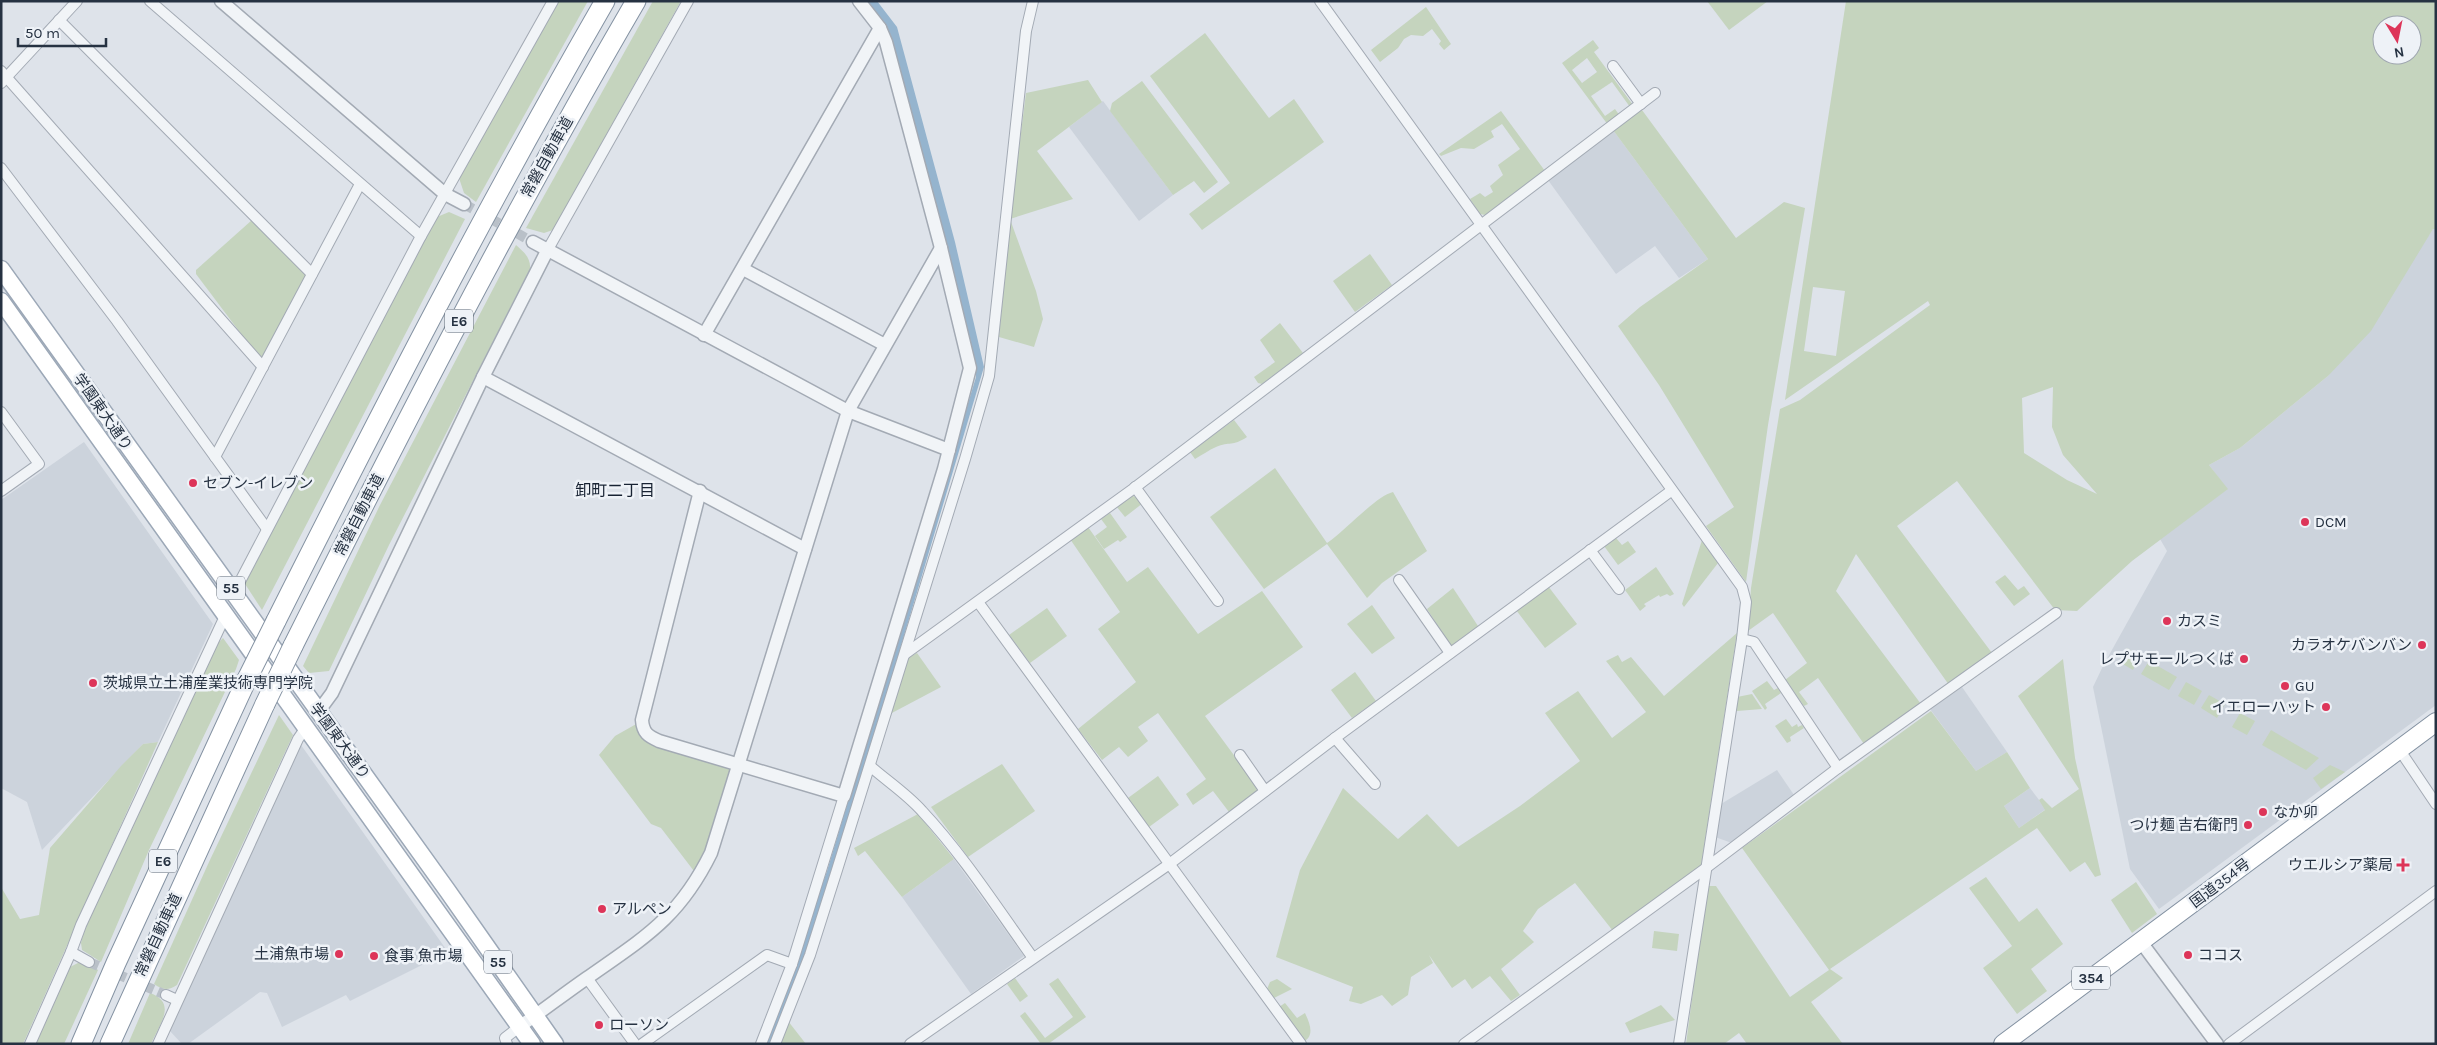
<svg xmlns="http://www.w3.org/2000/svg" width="2437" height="1045" viewBox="0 0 2437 1045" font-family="Karla,'Noto Sans JP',sans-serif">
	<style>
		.built { fill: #ccd3dc }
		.green { fill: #c5d4be; fill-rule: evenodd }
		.water { fill: #95b4ce }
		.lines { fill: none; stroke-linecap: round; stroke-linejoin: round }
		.minor-tunnel { stroke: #b9c0c8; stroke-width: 10; stroke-dasharray: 10 5; stroke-linecap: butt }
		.minor-casing { stroke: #a3aab4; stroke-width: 12 }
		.tertiary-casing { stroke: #a3aab4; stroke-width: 15 }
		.primary-casing { stroke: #9ca8b7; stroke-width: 19 }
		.trunk-casing { stroke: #8492a2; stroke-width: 20 }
		.motorway-casing { stroke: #8492a2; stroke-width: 21 }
		.minor { stroke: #f1f4f7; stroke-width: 10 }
		.tertiary { stroke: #f1f4f7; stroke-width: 12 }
		.primary { stroke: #fff; stroke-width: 16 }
		.trunk { stroke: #fff; stroke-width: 18 }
		.motorway { stroke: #fff; stroke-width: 19 }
		.motorway-bridge-casing { stroke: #8492a2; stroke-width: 21; stroke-linecap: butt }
		.motorway-bridge { stroke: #fff; stroke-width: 19 }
		.poi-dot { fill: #dd3559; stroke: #eef2f7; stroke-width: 2 }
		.labels { text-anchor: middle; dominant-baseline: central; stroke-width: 5; stroke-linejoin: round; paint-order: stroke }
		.shield { fill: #eef2f7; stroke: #626c78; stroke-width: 1 }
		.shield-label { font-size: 14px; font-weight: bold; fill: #263242 }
		.street-label { font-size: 15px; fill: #263242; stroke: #eef2f7 }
		.poi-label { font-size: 15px; fill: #263242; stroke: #eef2f7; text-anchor: start }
		.neighbourhood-label { font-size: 16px; fill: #182333; stroke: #eef2f7 }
	</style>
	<rect width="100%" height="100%" fill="#dee3ea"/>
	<g class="built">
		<path d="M1103,101L1173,195L1139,221L1069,127Z"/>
		<path d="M1613,130L1708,259L1679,278L1655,246L1616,274L1548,180Z"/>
		<path d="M2433,229H2436V705L2159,909L2130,869L2093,687L2103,666L2167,551L2160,539L2227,489L2209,465L2240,448L2328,376Z"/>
		<path d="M84,442L213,624L158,742L143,744L42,850L27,802L1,788V500Z"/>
		<path d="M1962,687L2007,752L1976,771L1930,709Z"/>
		<path d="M301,745L448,952L350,1001L346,995L282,1027L267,993L260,992L188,1044H182L169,1030Z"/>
		<path d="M1777,770L1794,795L1732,843L1715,837L1721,804Z"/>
		<path d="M2030,788L2046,809L2019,828L2004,806Z"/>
		<path d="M954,859L1024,956L971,994L902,897Z"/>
	</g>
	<g class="green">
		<path d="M559,1H588L476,202L464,193L459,178Z"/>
		<path d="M653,1H681L553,230L544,233L526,228Z"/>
		<path d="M1707,1H1768L1729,30Z"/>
		<path d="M1846,1H2436V229H2433L2371,331L2328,376L2240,448L2209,465L2228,489L2132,561L2077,611L2055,610L1957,481L1897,526L1992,653L1949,685L1856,554L1836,591L1921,704L1864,744L1818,678L1799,692L1808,704L1804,706L1785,680L1807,663L1773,613L1748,631L1751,588L1780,409L1800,400L1930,305L1928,301L1785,400ZM2382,25H2412V55H2382ZM1813,287L1845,291L1836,356L1804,351ZM2053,387L2052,427L2063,455L2097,494L2067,480L2024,453L2022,398Z"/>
		<path d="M1426,7L1451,44L1444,50L1439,44L1441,41L1432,29L1423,36L1411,35L1404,39L1398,48L1380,62L1371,50Z"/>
		<path d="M1205,33L1269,118L1294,99L1324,142L1202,230L1189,214L1230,183L1150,76Z"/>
		<path d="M1593,40L1599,48L1594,52L1633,105L1630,107L1612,82L1591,96L1605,116L1615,109L1620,116L1608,125L1562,63ZM1587,58L1597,72L1582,83L1572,70Z"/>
		<path d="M1088,80L1102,102L1037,151L1073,199L1010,219L1036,291L1043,319L1034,347L999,337L1010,219L1026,93Z"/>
		<path d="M1142,81L1218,182L1204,193L1194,181L1173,195L1110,111L1112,103Z"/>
		<path d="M1642,110L1736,238L1784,202L1805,208L1768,425L1746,582L1706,526L1734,507L1659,385L1618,326L1640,307L1708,259L1613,130Z"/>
		<path d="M1501,111L1545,171L1485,215L1480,214L1470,199L1480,193L1485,197L1493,192L1490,186L1503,175L1498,165L1520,149L1502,124L1491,131L1494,137L1474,149L1461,148L1441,156L1439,154Z"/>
		<path d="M449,212L465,219L262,610L245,584L424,239L437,217Z"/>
		<path d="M252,220L308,275L263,363L196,274V270Z"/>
		<path d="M516,245C524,252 531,258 530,269L389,545L329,671L309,673L303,666L380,505Z"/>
		<path d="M1370,254L1392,285L1355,312L1333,281Z"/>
		<path d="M1280,323L1303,353L1262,384L1258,383L1254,377L1275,362L1260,340Z"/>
		<path d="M1234,420L1247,437C1232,447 1230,441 1216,447C1209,450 1202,455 1195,459L1190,452Z"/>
		<path d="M1275,468L1327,543C1345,531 1376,496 1393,492L1427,551L1382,583L1367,598L1327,544L1264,589L1210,517Z"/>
		<path d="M1130,495L1139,498L1143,503L1125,517L1116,506Z"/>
		<path d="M1110,513L1127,537L1120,542L1118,540L1104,549L1095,536L1107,527L1101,519Z"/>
		<path d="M1088,527L1127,582L1148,567L1198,634L1262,591L1303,647L1205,716L1256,785L1257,791L1229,812L1213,791L1193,805L1186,794L1206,779L1158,713L1138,727L1148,741L1128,757L1119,747L1102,760L1078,729L1136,682L1098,629L1120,612L1070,539Z"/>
		<path d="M1616,538L1622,545L1628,541L1636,552L1618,565L1604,546Z"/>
		<path d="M1702,540L1718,563L1684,607L1682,604Z"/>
		<path d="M1656,567L1674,594L1670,596L1667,594L1660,597L1659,595L1644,604L1646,606L1640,611L1625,590Z"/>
		<path d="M2005,575L2018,590L2024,586L2030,594L2014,606L1995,582Z"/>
		<path d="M1548,586L1577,624L1545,648L1516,610Z"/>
		<path d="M1453,588L1478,626L1451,646L1427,609Z"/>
		<path d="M1372,605L1395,638L1372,654L1347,624Z"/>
		<path d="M1047,608L1067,636L1030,663L1009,635Z"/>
		<path d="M1737,633L1701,866L1613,931L1575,883L1538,909L1523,931L1534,942L1501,969L1520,995L1511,1001L1490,976L1472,989L1465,979L1452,988L1429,955L1433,963L1411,977L1408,995L1392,1006L1382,995L1361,1004L1349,1001L1353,987L1276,957L1300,870L1343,788L1398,839L1427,814L1458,847L1520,806L1580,761L1545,713L1578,691L1612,738L1646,712L1606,661L1618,655L1622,662L1631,657L1664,696Z"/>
		<path d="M223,638L239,660L236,669L149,850L101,962L82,950L81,943L85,926L216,645Z"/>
		<path d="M2127,648L2140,656L2133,670L2121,663Z"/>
		<path d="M917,653L941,687L890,714L908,658Z"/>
		<path d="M2063,659L2075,758L2101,875L2095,877L2085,862L2070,872L2037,828L1830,969L1843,978L1811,1002L1843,1044H1747L1739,1033L1724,1044H1686L1707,886H1716L1790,997L1829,970L1742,848L1931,711L1976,771L2007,752L2030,788L2004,806L2019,828L2045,810L2039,800L2042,798L2052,808L2079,789L2018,696Z"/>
		<path d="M2149,661L2177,677L2169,690L2141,674Z"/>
		<path d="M1355,672L1376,701L1352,718L1331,690Z"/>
		<path d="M1767,681L1774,690L1778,688L1781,693L1765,704L1767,708L1765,710L1752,691Z"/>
		<path d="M2186,682L2202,691L2194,705L2178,696Z"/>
		<path d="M1752,694L1762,709L1737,711V697Z"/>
		<path d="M2209,695L2225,704L2217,718L2201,708Z"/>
		<path d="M2240,713L2255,721L2247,735L2232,727Z"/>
		<path d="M279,715L293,735L177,985C168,991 163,990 154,984L209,862Z"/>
		<path d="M1786,719L1792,727L1797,724L1798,727L1802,725L1804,728L1790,737L1791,741L1787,743L1775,726Z"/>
		<path d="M638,723L637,731L643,739L733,768L697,875L661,828L651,824L599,755L615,736Z"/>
		<path d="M2271,730L2319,758L2306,770L2262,745Z"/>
		<path d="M158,742L23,1044H1V887L20,919L39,915L50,848L121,766L143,744Z"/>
		<path d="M1002,764L1035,811L968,857L931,807Z"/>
		<path d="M2330,765L2345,772L2321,789L2313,778Z"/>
		<path d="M1158,776L1179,805L1149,827L1128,798Z"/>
		<path d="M918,814L954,859L902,897L865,851L858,856L854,848Z"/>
		<path d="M1986,877L2019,922L2037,908L2063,944L2031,969L2047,991L2017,1014L1983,968L2012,946L1969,888Z"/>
		<path d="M2136,882L2157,914L2132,933L2111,900Z"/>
		<path d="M1654,931L1679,934L1677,951L1652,948Z"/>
		<path d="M78,963L88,964L98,970L64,1044H36L66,974L70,967Z"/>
		<path d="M1015,978L1028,996L1020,1002L1007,984Z"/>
		<path d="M1058,978L1086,1017L1048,1044H1041L1020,1016L1025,1012L1045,1038L1073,1017L1049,984Z"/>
		<path d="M1277,979L1292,989L1274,998L1267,989L1270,982Z"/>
		<path d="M150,993C178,1003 159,1025 151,1044H128Z"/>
		<path d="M1285,1003L1297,1018L1305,1013C1309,1022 1315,1034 1305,1041L1279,1007Z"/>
		<path d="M1661,1005L1675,1020L1630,1033L1625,1023Z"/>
		<path d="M788,1021L806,1044H779Z"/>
	</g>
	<path class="water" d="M867,1H877L897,27L955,242L984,367L865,767L810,940L770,1044H765L827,871L976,377V369L911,123L888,29Z"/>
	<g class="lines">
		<g class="minor-tunnel">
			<path d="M464,204L533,242"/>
			<path d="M89,962L166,995"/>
		</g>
		<defs>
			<g id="minor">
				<path d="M150,1L421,236"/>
				<path d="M1320,1L1742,587L1746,602L1742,639L1679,1044"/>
				<path d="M59,20L312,274"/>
				<path d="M1613,66L1641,104"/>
				<path d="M1,71L263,367"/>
				<path d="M1,83L77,1"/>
				<path d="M1,168L117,321L267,529"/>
				<path d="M547,251L688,1"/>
				<path d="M1,412L39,464L1,491"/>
				<path d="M215,457L360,184"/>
				<path d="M1135,487L1218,601"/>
				<path d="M1590,550L1619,589"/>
				<path d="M1399,580L1450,653"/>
				<path d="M234,593L421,236L553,1"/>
				<path d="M978,602L1301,1044"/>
				<path d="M1742,639L1754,642L1838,768"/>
				<path d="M905,654L1133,489L1655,93"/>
				<path d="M1335,738L1375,784"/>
				<path d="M2399,749L2436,804"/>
				<path d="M1240,755L1265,791"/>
				<path d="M870,766C887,781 907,794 922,811C964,856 997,908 1033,958"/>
				<path d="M71,952L89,962"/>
				<path d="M587,978L635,1044"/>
				<path d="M166,995L177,1000"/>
				<path d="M30,1044L71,952L81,925L226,614"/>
				<path d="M158,1044L298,739L307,726"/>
				<path d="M507,1044L505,1038L519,1027"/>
				<path d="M642,1044L767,955L792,964"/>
				<path d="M761,1044L792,964L844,796"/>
				<path d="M775,1044L810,955L837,870L965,459L989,376L1026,31L1033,1"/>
				<path d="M910,1044L1168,865L1335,738L1671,491"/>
				<path d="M1464,1044L1706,868L1838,768L2056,613"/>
				<path d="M2229,1044L2436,891"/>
			</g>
			<g id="tertiary">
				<path d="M221,1L445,194L464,204"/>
				<path d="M533,242L848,411L949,450"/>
				<path d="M743,269L885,345"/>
				<path d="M704,335L880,28"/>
				<path d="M483,377L805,549"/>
				<path d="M700,491L642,720C643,733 648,736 659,741L844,796L944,469L970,368L941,248L886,42L880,28L859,1"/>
				<path d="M318,712L332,693L483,377L547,251"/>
				<path d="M2141,942L2217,1044"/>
				<path d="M519,1027C542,1011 564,994 587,978C645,937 679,918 711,853L848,411L941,248"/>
			</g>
			<g id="primary">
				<path d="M1,269L447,890L555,1044"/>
				<path d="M1,301L532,1044"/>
			</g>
			<path id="trunk" d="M2003,1044L2436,722"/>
			<g id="motorway">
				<path d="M276,621C381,412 488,204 605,1"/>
				<path d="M293,646C402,428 513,212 636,1"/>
				<path d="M81,1044L116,963L247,679"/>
				<path d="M110,1044L265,704"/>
			</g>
		</defs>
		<use href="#minor" class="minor-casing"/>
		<use href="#tertiary" class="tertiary-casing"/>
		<use href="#primary" class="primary-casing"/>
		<use href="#trunk" class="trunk-casing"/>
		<use href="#motorway" class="motorway-casing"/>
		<use href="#minor" class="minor"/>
		<use href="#tertiary" class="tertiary"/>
		<use href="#primary" class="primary"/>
		<use href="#trunk" class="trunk"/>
		<use href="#motorway" class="motorway"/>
		<defs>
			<g id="motorway-bridge">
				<path d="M247,679L276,621"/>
				<path d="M265,704L293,646"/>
			</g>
		</defs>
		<use href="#motorway-bridge" class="motorway-bridge-casing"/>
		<use href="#motorway-bridge" class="motorway-bridge"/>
	</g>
	<g class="poi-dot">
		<circle cx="193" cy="483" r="5"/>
		<circle cx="2305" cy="522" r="5"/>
		<circle cx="2167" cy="621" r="5"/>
		<circle cx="2422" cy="645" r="5"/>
		<circle cx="2244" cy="659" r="5"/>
		<circle cx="93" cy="683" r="5"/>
		<circle cx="2285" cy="686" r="5"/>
		<circle cx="2326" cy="707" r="5"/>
		<circle cx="2263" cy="812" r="5"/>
		<circle cx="2248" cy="825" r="5"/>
		<path d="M2400.5 857.5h5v5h5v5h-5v5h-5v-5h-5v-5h5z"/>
		<circle cx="602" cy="909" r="5"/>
		<circle cx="339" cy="954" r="5"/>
		<circle cx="2188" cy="955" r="5"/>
		<circle cx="374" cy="956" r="5"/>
		<circle cx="599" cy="1025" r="5"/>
	</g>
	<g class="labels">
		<g class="shield">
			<rect x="445" y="309.5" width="28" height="23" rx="4"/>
			<rect x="217" y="576.5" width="28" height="23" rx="4"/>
			<rect x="149" y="849.5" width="28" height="23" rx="4"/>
			<rect x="484" y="950.5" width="28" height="23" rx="4"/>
			<rect x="2072" y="966.5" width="38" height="23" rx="4"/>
		</g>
		<g class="shield-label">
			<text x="459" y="321">E6</text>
			<text x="231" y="588">55</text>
			<text x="163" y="861">E6</text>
			<text x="498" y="962">55</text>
			<text x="2091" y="978">354</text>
		</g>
		<g class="street-label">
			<text transform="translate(547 157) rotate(-61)">常磐自動車道</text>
			<text transform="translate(103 412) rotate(55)">学園東大通り</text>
			<text transform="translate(359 515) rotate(-63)">常磐自動車道</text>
			<text transform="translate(340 741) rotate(54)">学園東大通り</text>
			<text transform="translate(2220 883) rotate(-37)">国道354号</text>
			<text transform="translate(158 935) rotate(-65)">常磐自動車道</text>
		</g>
		<g class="poi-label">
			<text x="203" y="483">セブン-イレブン</text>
			<text x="2315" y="522">DCM</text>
			<text x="2177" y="621">カスミ</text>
			<text x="2412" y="645" text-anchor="end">カラオケバンバン</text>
			<text x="2234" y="659" text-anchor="end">レプサモールつくば</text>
			<text x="103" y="683">茨城県立土浦産業技術専門学院</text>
			<text x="2295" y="686">GU</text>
			<text x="2316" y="707" text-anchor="end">イエローハット</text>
			<text x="2273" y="812">なか卯</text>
			<text x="2238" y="825" text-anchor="end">つけ麺 吉右衛門</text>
			<text x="2393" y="865" text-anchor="end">ウエルシア薬局</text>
			<text x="612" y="909">アルペン</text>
			<text x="329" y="954" text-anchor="end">土浦魚市場</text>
			<text x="2198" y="955">ココス</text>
			<text x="384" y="956">食事 魚市場</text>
			<text x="609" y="1025">ローソン</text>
		</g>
		<g class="neighbourhood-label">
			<text x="615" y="490">卸町二丁目</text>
		</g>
	</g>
	<rect width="2437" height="1045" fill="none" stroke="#263242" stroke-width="5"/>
	<g transform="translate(2397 40) rotate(170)"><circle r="24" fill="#eef2f7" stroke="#9ea5af"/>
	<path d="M0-4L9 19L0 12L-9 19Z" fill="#dd3559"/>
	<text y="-8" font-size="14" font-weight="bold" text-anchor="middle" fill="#263242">N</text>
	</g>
	<path d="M18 38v8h88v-8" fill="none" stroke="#263242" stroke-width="2.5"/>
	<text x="25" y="38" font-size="15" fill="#263242" stroke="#eef2f7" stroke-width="4" paint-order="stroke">50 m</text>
</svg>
